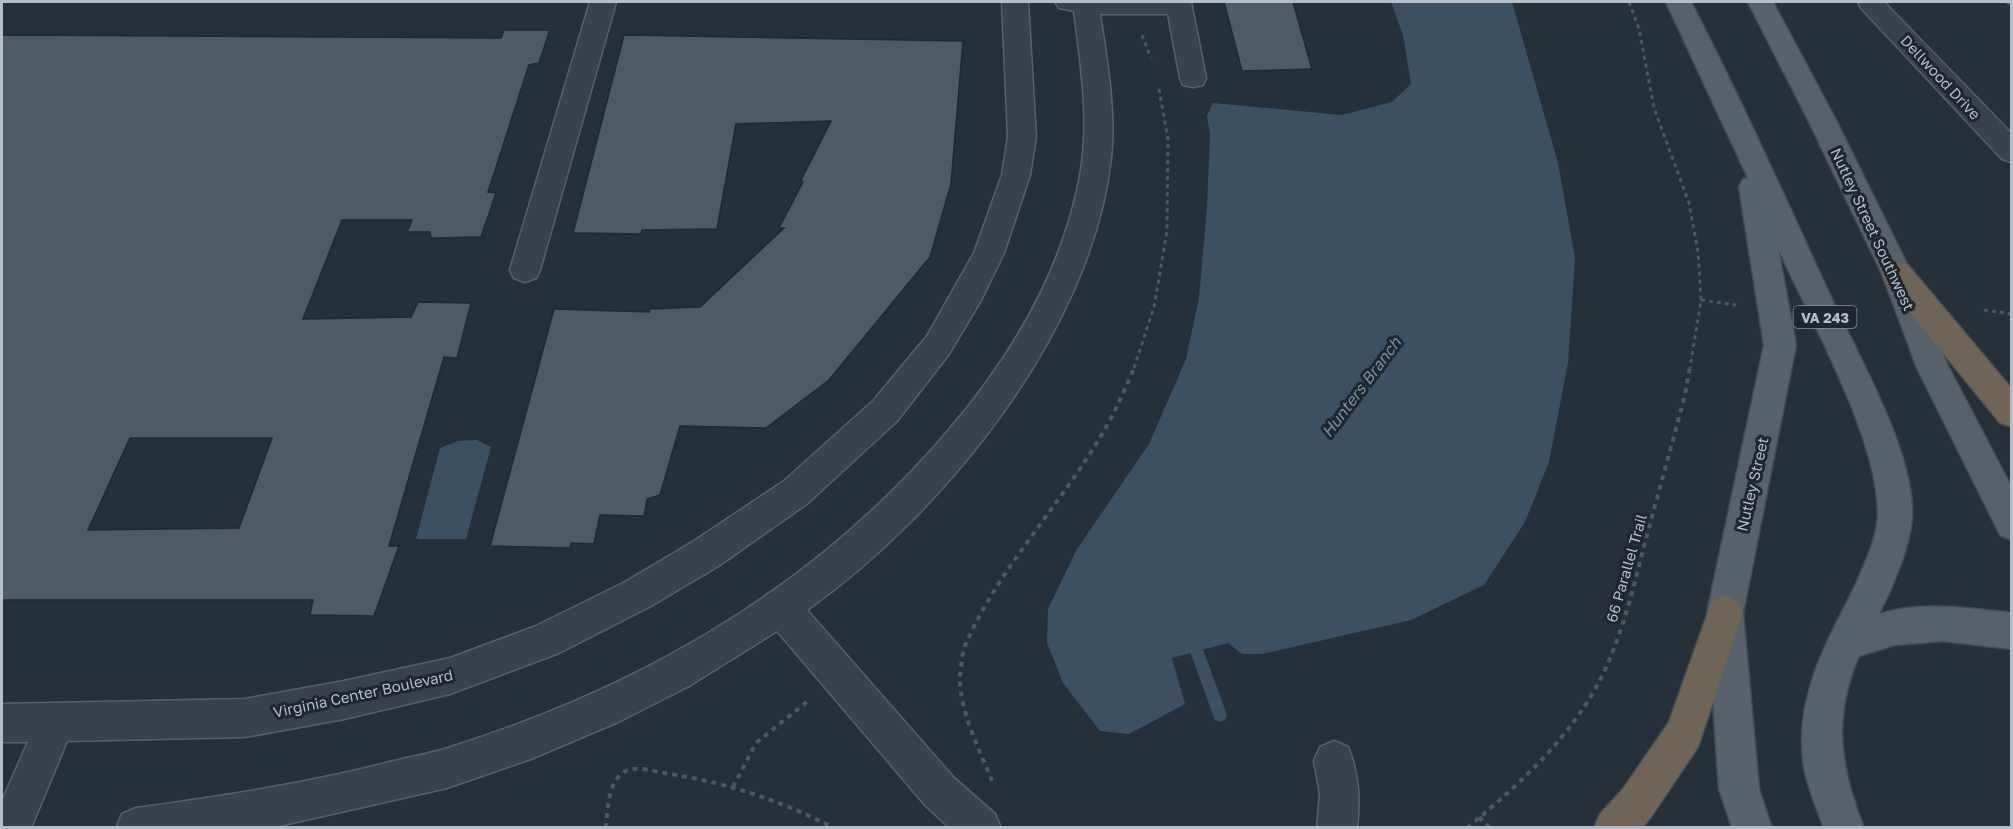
<svg xmlns="http://www.w3.org/2000/svg" width="2013" height="829" viewBox="0 0 2013 829" font-family="'Golos Text',sans-serif">
	<style>
		.water { fill: #3d4f62 }
		.lines { fill: none; stroke-linecap: round; stroke-linejoin: round }
		.stream { fill: #3d4f62; fill-rule: evenodd }
		.building { fill: #4e5b65; stroke: #202932; stroke-width: 1.5; fill-rule: evenodd }
		.minor-casing { stroke: #576069; stroke-width: 3 }
		.major-casing { stroke: #424b54; stroke-width: 3 }
		.highway-casing { stroke: #444d56; stroke-width: 3 }
		.path-far1 { stroke: #495c5d; stroke-width: 3; stroke-dasharray: 4 4; stroke-linecap: butt }
		.path { stroke: #495c5d; stroke-width: 4; stroke-dasharray: 5 5; stroke-linecap: butt }
		.minor { fill: #39424b; fill-rule: evenodd }
		.major { fill: #57616b; fill-rule: evenodd }
		.highway { fill: #706457; fill-rule: evenodd }
		.labels { text-anchor: middle; dominant-baseline: central; stroke-width: 6; stroke-linejoin: round; paint-order: stroke }
		.shield { fill: #1e2730; stroke: #889099; stroke-width: 1.5 }
		.shield-label { font-size: 14px; font-weight: bold; fill: #b5bdc6 }
		.street-label { font-size: 15px; fill: #b5bdc6; stroke: #1e2730 }
		.water-label { font-size: 16px; font-style: italic; fill: #7890a7; stroke: #1e2730 }
	</style>
	<rect width="100%" height="100%" fill="#26303a"/>
	<g class="water">
		<path d="M1391,2H1512L1558,163L1575,258L1568,363L1549,462L1525,522L1484,585L1411,620L1262,654H1242L1228,643L1172,658L1185,704L1129,734L1100,731L1063,683L1047,643L1048,609L1077,549L1149,444L1186,359L1199,298L1207,207L1210,134L1207,116L1213,103L1342,115L1392,102L1411,84L1403,35Z"/>
		<path d="M477,440L491,447L466,539H416L440,448L458,441Z"/>
	</g>
	<g class="lines">
		<path class="stream" d="M1192,632L1197,633L1199,638L1227,715L1225,720L1220,722L1215,720L1213,715L1185,638L1187,633Z"/>
	</g>
	<g class="building">
		<path d="M1224,2H1293L1312,69L1242,71Z"/>
		<path d="M504,30H550L539,63L529,65L488,192L496,193L481,237L431,238L430,232H407L412,220H342L303,319L411,317L418,302L471,303L457,358L444,357L389,546H399L374,616L310,615L313,600H2V35L501,38ZM130,438H272L239,528L88,530Z"/>
		<path d="M624,35L963,41L951,184L930,257L829,380L766,428L680,426L660,495L647,499L644,516L600,515L594,544L571,543L570,548L490,546L554,309L649,312L650,309L700,307L784,228H779L803,182L801,180L831,121L736,124L717,229L642,230L641,234L573,233Z"/>
	</g>
	<g class="lines">
		<defs>
			<g id="minor">
				<path d="M590,2H616L540,270L536,278L525,282L514,278L510,270Z"/>
				<path d="M1002,2H1028L1036,137L1030,175L1004,253L980,302L949,354L897,421L808,503L720,565L651,606L559,653L450,694L344,719L245,737L67,741L31,828H2V801L28,742H2V704L245,699L344,681L450,658L536,626L625,582L694,541L784,481L873,401L927,336L974,253L1002,175L1008,137Z"/>
				<path d="M1055,2H1191L1206,78L1203,85L1193,87L1183,85L1180,78L1168,14H1100C1107,61 1116,110 1111,158C1092,331 944,513 807,610L954,778L995,814L1001,828H950L926,806L777,631L689,686L618,722L531,759L447,788L270,828H116L122,814L136,808C223,796 309,783 394,761C414,756 435,753 454,746C646,685 817,585 948,431C1011,357 1062,273 1080,176C1090,122 1081,66 1074,11L1059,8Z"/>
				<path d="M1858,2H1884L2012,134V162L2002,159L1861,8Z"/>
				<path d="M1334,741L1348,747C1359,774 1360,799 1357,828H1317L1320,794L1314,761L1320,747Z"/>
			</g>
			<g id="major">
				<path d="M1666,2H1691C1740,97 1784,195 1829,293C1856,352 1915,452 1912,516C1911,545 1892,589 1879,614C1922,601 1967,608 2012,613V649L1943,641L1895,645L1859,656C1832,718 1840,767 1864,828H1824C1816,808 1808,788 1804,767C1794,707 1821,651 1848,600C1859,578 1878,539 1878,514C1878,437 1810,320 1778,248L1796,345L1743,613L1759,789L1772,828H1732L1719,789L1707,613L1764,345L1739,187L1743,179L1748,178Z"/>
				<path d="M1748,2H1773L1838,124L1912,274L1948,366L2012,488V540L2000,535L1917,368L1882,274L1810,124Z"/>
			</g>
			<g id="highway">
				<path d="M1897,262L1908,265L2012,389V427L2000,423L1886,283L1882,274L1886,265Z"/>
				<path d="M1725,596L1738,601L1743,613L1698,747L1651,817L1642,828H1594L1600,814L1623,789L1669,722L1712,601Z"/>
			</g>
		</defs>
		<use href="#minor" class="minor-casing"/>
		<use href="#major" class="major-casing"/>
		<use href="#highway" class="highway-casing"/>
		<g class="path-far1">
			<path d="M1629,2L1639,29L1654,108L1689,203L1698,252L1701,300L1690,368"/>
			<path d="M2007,2L2012,6"/>
			<path d="M1142,35L1151,58"/>
			<path d="M1701,300L1736,305"/>
			<path d="M1984,310L2012,314"/>
			<path d="M1134,368L1154,307L1167,231L1168,139L1159,89"/>
		</g>
		<g class="path">
			<path d="M992,781C980,751 959,710 960,677C961,668 962,654 965,646C993,579 1050,516 1089,455C1108,427 1122,397 1135,366"/>
			<path d="M733,787L756,743L808,701"/>
			<path d="M1479,817L1490,828"/>
			<path d="M606,828C608,811 607,783 624,772C635,765 652,771 664,773C724,782 780,800 834,828"/>
			<path d="M1467,828C1515,788 1562,746 1594,691C1618,649 1630,601 1642,554C1656,501 1671,448 1685,395L1690,366"/>
		</g>
		<use href="#minor" class="minor"/>
		<use href="#major" class="major"/>
		<use href="#highway" class="highway"/>
	</g>
	<g class="labels">
		<rect class="shield" x="1793.5" y="306" width="63" height="22" rx="4.5"/>
		<g class="shield-label">
			<text x="1825" y="317">VA 243</text>
		</g>
		<g class="street-label">
			<text transform="translate(1941 77) rotate(47)">Dellwood Drive</text>
			<text transform="translate(1873 229) rotate(65)">Nutley Street Southwest</text>
			<text transform="translate(1752 484) rotate(-77)">Nutley Street</text>
			<text transform="translate(1626 568) rotate(-74)">66 Parallel Trail</text>
			<text transform="translate(363 693) rotate(-12)">Virginia Center Boulevard</text>
		</g>
		<g class="water-label">
			<text transform="translate(1361 387) rotate(-53)">Hunters Branch</text>
		</g>
	</g>
	<rect width="2013" height="829" fill="none" stroke="#b5bdc6" stroke-width="6"/>
</svg>
